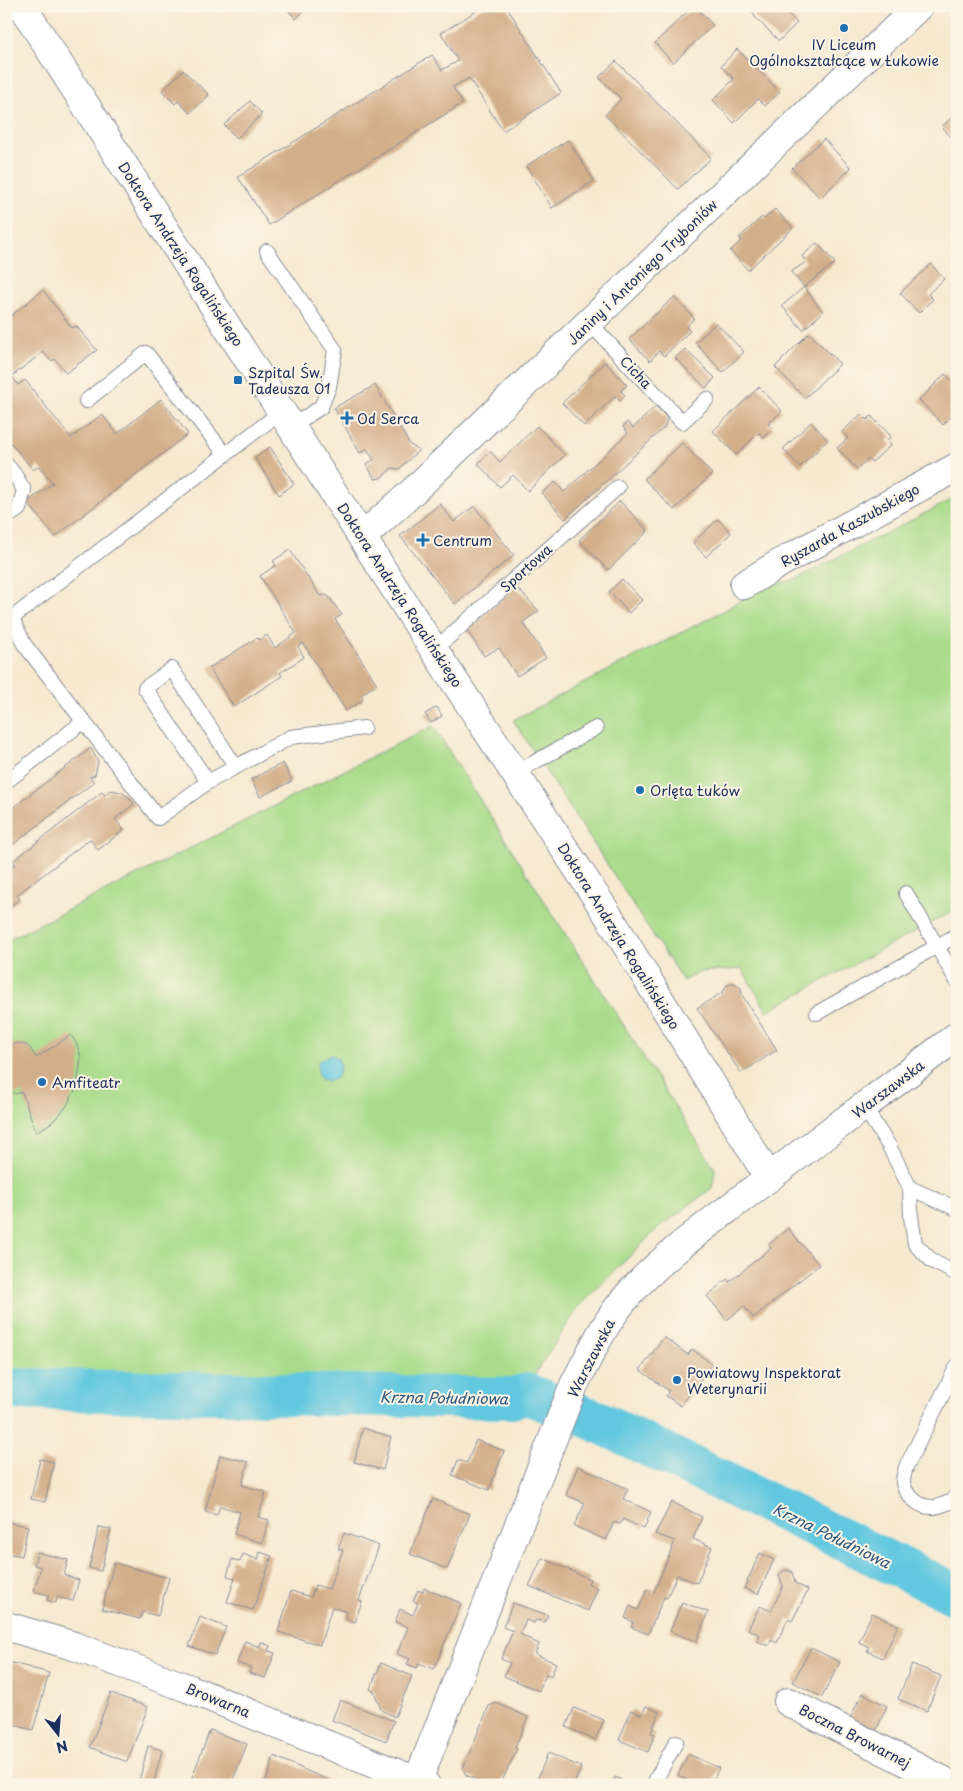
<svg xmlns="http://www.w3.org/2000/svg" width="963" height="1791" viewBox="0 0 963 1791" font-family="'Playpen Sans',sans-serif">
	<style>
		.green { fill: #a9db8a; stroke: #628574 }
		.water { fill: #62c8df; stroke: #3e7c9e }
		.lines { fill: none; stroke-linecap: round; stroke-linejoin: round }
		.river { stroke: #62c8df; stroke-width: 42 }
		.building { fill: #d3ae8a }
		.lane-casing { stroke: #888c97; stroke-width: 16 }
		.street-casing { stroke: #888c97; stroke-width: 30 }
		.secondary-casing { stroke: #888c97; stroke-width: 30 }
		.lane { stroke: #fff; stroke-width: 14 }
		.street { stroke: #fff; stroke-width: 28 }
		.secondary { stroke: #fff; stroke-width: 28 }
		.poi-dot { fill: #1f6fb2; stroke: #fcf5e5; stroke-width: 2 }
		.labels { text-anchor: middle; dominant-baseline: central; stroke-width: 4; stroke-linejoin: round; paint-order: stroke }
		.poi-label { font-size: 14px; fill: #1b2f5e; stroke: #fcf5e5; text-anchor: start }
		.street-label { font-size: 14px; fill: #1b2f5e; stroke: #fcf5e5 }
		.water-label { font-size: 15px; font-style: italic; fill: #2d557e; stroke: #fcf5e5 }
	</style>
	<rect width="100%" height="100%" fill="#fcf5e5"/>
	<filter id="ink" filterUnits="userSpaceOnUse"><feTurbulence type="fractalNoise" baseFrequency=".02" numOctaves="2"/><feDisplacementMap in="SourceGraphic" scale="10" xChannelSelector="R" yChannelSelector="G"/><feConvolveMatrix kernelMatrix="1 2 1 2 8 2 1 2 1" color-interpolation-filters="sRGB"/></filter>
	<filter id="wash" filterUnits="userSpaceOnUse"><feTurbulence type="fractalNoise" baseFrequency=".0096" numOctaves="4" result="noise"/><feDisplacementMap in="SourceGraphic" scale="20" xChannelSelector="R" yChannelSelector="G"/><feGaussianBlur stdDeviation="1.12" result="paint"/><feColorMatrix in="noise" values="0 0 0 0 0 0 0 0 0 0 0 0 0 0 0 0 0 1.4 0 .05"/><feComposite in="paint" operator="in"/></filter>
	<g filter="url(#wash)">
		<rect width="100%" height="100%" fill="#f6e9d0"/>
		<g class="green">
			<path d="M957,497V909L767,1011L742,969L700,972L683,981L513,720L723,611L763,587L794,580Z"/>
			<path d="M433,726L715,1169L712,1188L656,1230L579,1306L531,1380L6,1375V941Z"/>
		</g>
		<path class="water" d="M329,1055C343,1056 342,1070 335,1079L328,1081L321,1079L318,1075V1062Z"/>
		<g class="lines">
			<path class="river" d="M6,1389L512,1398L527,1394L597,1421L957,1595"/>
		</g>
		<g id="blocks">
			<g class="building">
				<path d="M284,6H309L296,19Z"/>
				<path d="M484,6H506L561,93L503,131L469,78L453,87L463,103L269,225L238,177L432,55L442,70L458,61L441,33Z"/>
				<path d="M693,6H695L713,25L673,63L655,43Z"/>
				<path d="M747,6H781L797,23L779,41L754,16L755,15Z"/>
				<path d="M737,49L780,92L765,106L758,99L734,123L713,100L734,79L721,66Z"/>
				<path d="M616,61L711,158L678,189L605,115L621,99L599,77Z"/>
				<path d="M183,70L209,95L190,113L178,101L175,104L162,91Z"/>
				<path d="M250,101L262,114L237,138L224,125Z"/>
				<path d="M957,112V143L942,127Z"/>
				<path d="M824,139L851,168L820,198L792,168Z"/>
				<path d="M568,140L594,181L552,208L526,166Z"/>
				<path d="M775,209L793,228L748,270L730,251L742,240L739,238L762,217L764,219Z"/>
				<path d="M817,243L835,263L804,287L791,272L806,262L802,256Z"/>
				<path d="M931,264L944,279L928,294L933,299L919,313L900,293Z"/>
				<path d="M804,287L823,312L803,330L782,306Z"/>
				<path d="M43,290L72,328L76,326L97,350L66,373L55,359L51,361L43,352L12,376L18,385L25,380L71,438L102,414L117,434L161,399L188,434L55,537L27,502L53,483L39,466L33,470L6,437V320Z"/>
				<path d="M674,297L694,318L686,327L690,331L664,356L659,351L650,361L629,339Z"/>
				<path d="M716,323L744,352L723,372L695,343Z"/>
				<path d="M809,333L840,364L805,398L775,367Z"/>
				<path d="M685,349L715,378L706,388L675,358Z"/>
				<path d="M605,362L627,385L621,391L625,395L620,401L615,396L584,426L562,403Z"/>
				<path d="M945,374L957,386V411L943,425L919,400Z"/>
				<path d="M375,385L410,445L419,450L399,469L392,468L381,478L375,479L366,464L374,460L367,449L360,453L334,408Z"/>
				<path d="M759,387L782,411L768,424L773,429L764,438L759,433L736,455L713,431Z"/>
				<path d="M656,406L667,418L665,427L565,519L542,493L555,482L564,492L628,433L623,427L627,422L633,428Z"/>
				<path d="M861,414L867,420L871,416L891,436L887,441L891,445L872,462L868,459L857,469L837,448L848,438L842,432Z"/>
				<path d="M811,422L828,440L800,467L783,449Z"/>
				<path d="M537,426L565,455L528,491L513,475L500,487L478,464L490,451L500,462Z"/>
				<path d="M682,443L712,474L674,510L644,479Z"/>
				<path d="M270,447L294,484L279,495L255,458Z"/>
				<path d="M620,501L648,531L608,570L579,540Z"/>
				<path d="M440,504L454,522L474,506L514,555L455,604L400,536Z"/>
				<path d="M718,519L731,533L706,557L693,543Z"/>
				<path d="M290,550L320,596L324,595L328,596L342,615L335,619L377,684L361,695L363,700L346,711L303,643L298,647L304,657L280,673L282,676L234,707L209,668L257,638L259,640L267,635L275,648L296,633L260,576L276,565L273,561Z"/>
				<path d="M622,579L642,600L629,613L609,592Z"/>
				<path d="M516,587L539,611L523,622L546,658L517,676L499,648L484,656L467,631Z"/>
				<path d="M437,707L442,716L431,723L425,714Z"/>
				<path d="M91,748L98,762L95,775L90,777L94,782L6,850V813Z"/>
				<path d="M283,763L292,781L260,797L251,779Z"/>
				<path d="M110,790L121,792L129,797L134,804L115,819L124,830L98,850L90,839L17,895L20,899L6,909V871L15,864L13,861L102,792L105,795Z"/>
				<path d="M733,983L736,984L741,988L742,995L777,1050L741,1073L697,1008L723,992L726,986Z"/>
				<path d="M71,1035L77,1045L81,1057L77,1087L66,1107L60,1114L51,1123L36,1132L22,1092L16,1094L6,1091V1049L10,1045L18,1043L27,1045L31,1049L36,1058Z"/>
				<path d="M788,1228L819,1265L753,1318L744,1306L727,1320L707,1296L727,1279L729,1282L771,1248L768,1245Z"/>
				<path d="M664,1337L688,1355L692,1349L712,1364L681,1406L666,1396L669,1391L640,1370Z"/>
				<path d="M363,1428L391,1437L383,1470L354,1462Z"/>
				<path d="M476,1440L504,1451L489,1490L452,1475L458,1460L467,1463Z"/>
				<path d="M220,1455L248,1462L242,1485L266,1492L258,1517L269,1520L262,1543L234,1534L240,1512L220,1506L217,1515L205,1512Z"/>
				<path d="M40,1459L54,1462L45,1502L31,1499Z"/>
				<path d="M578,1466L628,1489L623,1499L651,1512L644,1529L623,1519L620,1524L614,1522L606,1540L574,1526L585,1503L566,1495Z"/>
				<path d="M433,1499L470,1514L447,1569L410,1554Z"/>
				<path d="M672,1502L702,1517L693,1539L712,1547L697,1583L677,1575L667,1598L664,1597L648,1634L631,1627L633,1622L625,1618L630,1606L638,1610L647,1589L654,1592L675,1541L655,1534Z"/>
				<path d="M6,1520L11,1521L10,1523L28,1526L22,1556L6,1553Z"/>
				<path d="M99,1527L111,1529L101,1571L89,1568Z"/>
				<path d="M344,1533L379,1546L359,1600L362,1601L355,1622L346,1619L347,1612L332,1607L320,1645L278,1632L291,1591L311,1597L315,1585L329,1589L343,1550L338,1549Z"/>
				<path d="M37,1552L68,1560L64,1575L79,1580L73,1601L57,1597L56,1603L47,1600L49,1595L34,1591L41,1567L34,1565Z"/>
				<path d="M260,1552L272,1556L253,1610L227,1602L235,1578L227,1576L232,1559L240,1562L243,1554L258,1560Z"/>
				<path d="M760,1553L774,1560L758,1594L744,1588Z"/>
				<path d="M542,1558L590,1579L588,1584L598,1588L588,1611L529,1586Z"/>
				<path d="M114,1563L169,1578L158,1616L142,1612L140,1619L102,1609Z"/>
				<path d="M787,1570L792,1572L795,1583L808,1590L792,1621L788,1619L777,1643L771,1640L769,1645H766L757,1641L760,1635L748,1629L760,1606L771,1611L783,1586L779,1575L783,1571Z"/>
				<path d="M424,1588L461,1603L434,1669L419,1663L417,1668L407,1664L410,1659L397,1654L408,1627L395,1622L400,1609L413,1615L418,1603L413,1601L418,1590L423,1592Z"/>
				<path d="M682,1602L708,1612L696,1642L670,1631Z"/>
				<path d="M513,1603L548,1615L545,1622L536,1620L534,1623L526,1620L520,1634L539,1644L535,1654L556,1663L551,1676L546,1674L539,1691L504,1676L510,1663L501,1659L513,1631L503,1627Z"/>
				<path d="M872,1613L898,1625L883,1658L867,1651L869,1647L859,1642Z"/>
				<path d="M200,1617L226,1627L215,1655L189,1646Z"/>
				<path d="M245,1641L259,1647L261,1642L270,1646L268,1651L275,1653L265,1678L249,1673L251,1668L237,1663Z"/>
				<path d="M811,1648L840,1662L822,1697L793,1682Z"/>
				<path d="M9,1662L49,1673L33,1730L6,1723V1673Z"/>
				<path d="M381,1663L412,1676L395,1717L381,1710L374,1691L370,1689Z"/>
				<path d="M912,1664L941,1676L927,1711L898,1699Z"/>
				<path d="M111,1693L148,1707L127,1762L90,1747Z"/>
				<path d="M862,1693L887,1706L874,1735L848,1723Z"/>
				<path d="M340,1700L394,1721L386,1741L332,1720Z"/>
				<path d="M496,1703L528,1717L515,1748L517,1749L500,1785H489L466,1775L463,1768L489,1706Z"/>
				<path d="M646,1706L659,1712L651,1733L655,1734L648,1752L619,1740L631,1710L642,1715Z"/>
				<path d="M574,1708L604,1720L595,1740L566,1727Z"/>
				<path d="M210,1730L247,1744L231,1785H189Z"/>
				<path d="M148,1746L162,1750L153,1785H138Z"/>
				<path d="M548,1753L581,1767L574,1785H535Z"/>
				<path d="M688,1754L719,1768L711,1785H697L678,1775Z"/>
				<path d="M274,1756L314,1774L339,1785H265Z"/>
				<path d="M615,1777L632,1785H612Z"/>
			</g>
		</g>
	</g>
	<g filter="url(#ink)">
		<use href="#blocks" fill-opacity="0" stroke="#888c97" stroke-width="1"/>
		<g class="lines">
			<defs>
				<g id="lane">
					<path d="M267,251L335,350L329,387L321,407L292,426"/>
					<path d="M589,322L682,422L707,399"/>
					<path d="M86,401L146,353L225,454"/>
					<path d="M6,464L15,475L24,490L19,509L6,518"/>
					<path d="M12,618L24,644L158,818L208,782"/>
					<path d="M6,620L12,618L282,411"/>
					<path d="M434,650L618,487"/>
					<path d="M236,767L172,669L145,688L208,782L291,737L364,728"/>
					<path d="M515,773L596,728"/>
					<path d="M6,782L84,721"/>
					<path d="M906,893L957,981"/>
					<path d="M817,1013L957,935"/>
					<path d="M864,1107L889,1146L910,1188L911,1217L915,1244L932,1261L957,1274"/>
					<path d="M910,1188L957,1209"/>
					<path d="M957,1366L906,1467C905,1472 903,1477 903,1482C904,1494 919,1507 931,1507C938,1508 946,1503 953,1501L957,1494"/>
					<path d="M653,1785L676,1742"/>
				</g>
				<g id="street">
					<path d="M363,536L409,495L919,6"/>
					<path d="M744,585L780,563L957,467"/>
					<path d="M6,1626L74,1646L190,1689L426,1785"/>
					<path d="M788,1702L944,1781L947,1785"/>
				</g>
				<g id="secondary">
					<path d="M22,6L434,650L610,918L769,1178"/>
					<path d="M416,1785L574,1385C590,1354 605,1321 629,1294C664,1255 709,1224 750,1192C819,1139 888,1089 957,1036"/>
				</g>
			</defs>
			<use href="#lane" class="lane-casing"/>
			<use href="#street" class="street-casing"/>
			<use href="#secondary" class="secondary-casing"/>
			<use href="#lane" class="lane"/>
			<use href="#street" class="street"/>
			<use href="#secondary" class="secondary"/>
		</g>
	</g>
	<g class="poi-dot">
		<circle cx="844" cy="28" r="5"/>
		<rect x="233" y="375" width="10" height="10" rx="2.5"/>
		<path d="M344.5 410.5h5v5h5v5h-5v5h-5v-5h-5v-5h5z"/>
		<path d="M420.5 532.5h5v5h5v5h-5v5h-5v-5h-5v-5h5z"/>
		<circle cx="640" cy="790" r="5"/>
		<circle cx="42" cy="1082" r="5"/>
		<circle cx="677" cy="1380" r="5"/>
	</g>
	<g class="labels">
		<g class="poi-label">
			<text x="844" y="44" text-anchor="middle">IV Liceum<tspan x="844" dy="16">Ogólnokształcące w Łukowie</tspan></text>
			<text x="248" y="372">Szpital Św.<tspan x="248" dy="16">Tadeusza 01</tspan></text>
			<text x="357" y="418">Od Serca</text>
			<text x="433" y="540">Centrum</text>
			<text x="650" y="790">Orlęta Łuków</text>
			<text x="52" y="1082">Amfiteatr</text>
			<text x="687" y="1372">Powiatowy Inspektorat<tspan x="687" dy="16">Weterynarii</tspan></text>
		</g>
		<g class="street-label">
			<text transform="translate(181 254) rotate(57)">Doktora Andrzeja Rogalińskiego</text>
			<text transform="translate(642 272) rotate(-44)">Janiny i Antoniego Tryboniów</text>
			<text transform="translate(636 372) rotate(47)">Cicha</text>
			<text transform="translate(850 525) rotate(-29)">Ryszarda Kaszubskiego</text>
			<text transform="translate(526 568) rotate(-42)">Sportowa</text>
			<text transform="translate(400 595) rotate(57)">Doktora Andrzeja Rogalińskiego</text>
			<text transform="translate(619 936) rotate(58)">Doktora Andrzeja Rogalińskiego</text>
			<text transform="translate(888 1089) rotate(-37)">Warszawska</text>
			<text transform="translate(591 1358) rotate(-63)">Warszawska</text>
			<text transform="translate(218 1700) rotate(22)">Browarna</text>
			<text transform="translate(855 1736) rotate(27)">Boczna Browarnej</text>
		</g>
		<g class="water-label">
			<text transform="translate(444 1397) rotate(1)">Krzna Południowa</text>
			<text transform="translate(832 1535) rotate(26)">Krzna Południowa</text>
		</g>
	</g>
	<rect width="963" height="1791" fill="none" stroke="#fcf5e5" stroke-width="25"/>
	<g transform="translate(58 1734) rotate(163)" stroke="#fcf5e5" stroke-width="4" paint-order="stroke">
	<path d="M0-4L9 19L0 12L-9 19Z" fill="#1b2f5e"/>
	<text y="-8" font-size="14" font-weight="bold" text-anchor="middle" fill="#1b2f5e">N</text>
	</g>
</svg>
